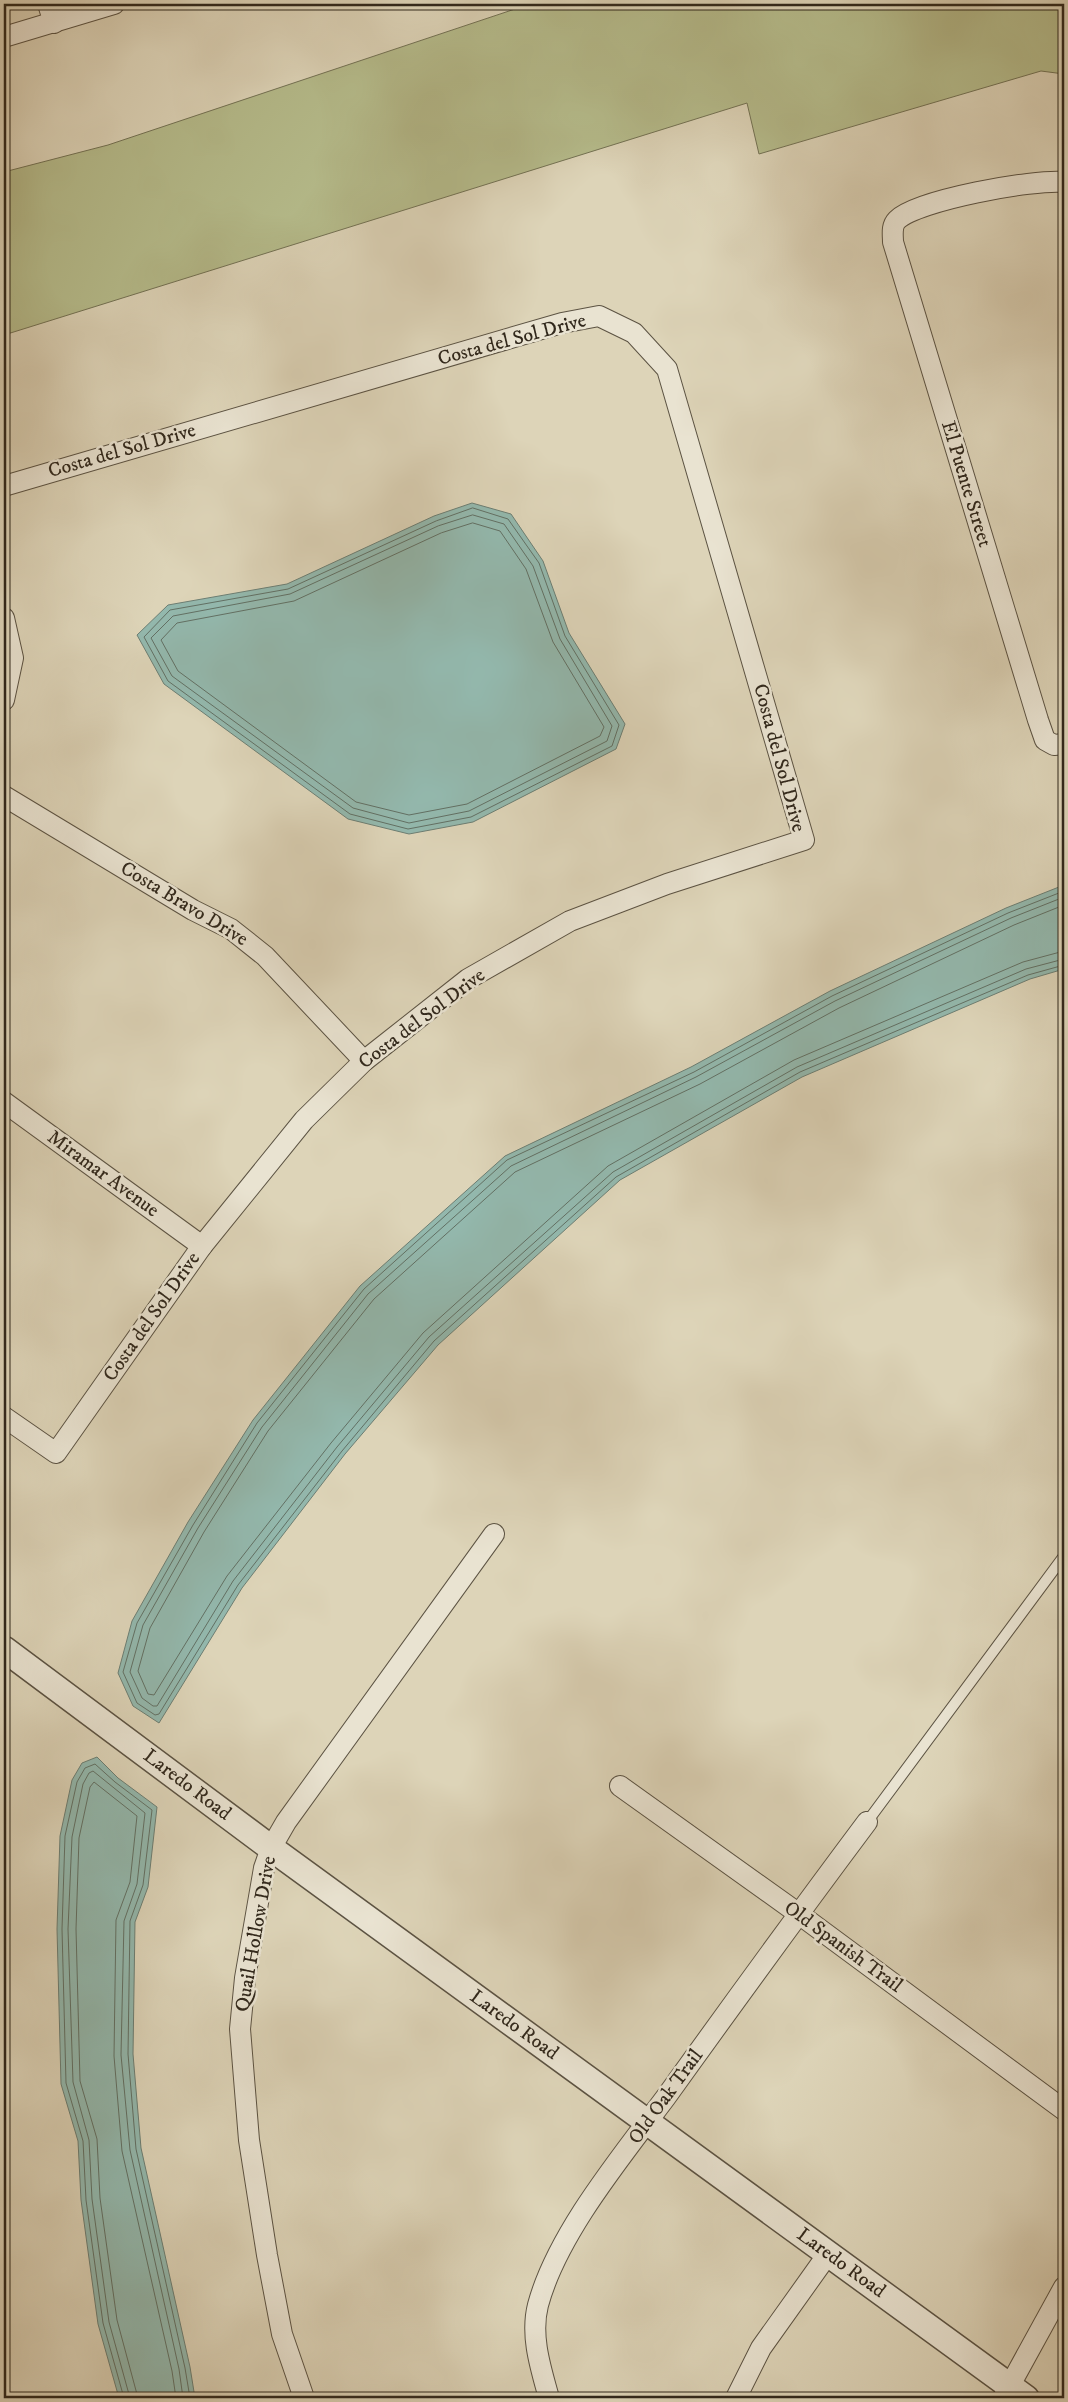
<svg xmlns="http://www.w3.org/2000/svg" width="1068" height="2402" viewBox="0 0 1068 2402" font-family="'IM FELL DW Pica',serif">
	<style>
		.green { fill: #b5bb8b; stroke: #737254 }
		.water { fill: #93b8ad; stroke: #6c7e73 }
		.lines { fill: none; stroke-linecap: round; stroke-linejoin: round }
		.shore { stroke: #627064; stroke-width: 1 }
		.service-casing { stroke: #5c5343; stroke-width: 12 }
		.minor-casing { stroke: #5c5343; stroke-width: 22 }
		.tertiary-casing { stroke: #5c5343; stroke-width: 28 }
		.service { stroke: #e9e3d1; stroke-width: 10 }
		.minor { stroke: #e9e3d1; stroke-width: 20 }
		.tertiary { stroke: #e9e3d1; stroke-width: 25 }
		.labels { text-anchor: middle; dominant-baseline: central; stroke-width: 5; stroke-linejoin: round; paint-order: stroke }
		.street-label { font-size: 20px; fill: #31281c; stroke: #e9e3d1 }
	</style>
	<rect width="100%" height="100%" fill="#ddd4b8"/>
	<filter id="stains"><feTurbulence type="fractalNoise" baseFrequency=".004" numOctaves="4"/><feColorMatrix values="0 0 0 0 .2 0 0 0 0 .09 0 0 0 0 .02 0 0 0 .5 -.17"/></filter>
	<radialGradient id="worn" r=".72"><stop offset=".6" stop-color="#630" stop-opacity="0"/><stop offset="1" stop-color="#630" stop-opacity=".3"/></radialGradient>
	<path class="green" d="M530,4H1064V74L1041,71L759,154L747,103L4,335V172L108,145Z"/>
	<g class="water">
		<path d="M472,503L511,514L543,561L569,633L625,724L616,749L473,822L409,834L348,819L164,684L137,635L168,605L287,584L434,516Z"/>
		<path d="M1064,885V969L1030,979L802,1077L620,1180L438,1345L345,1454L242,1588L159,1723L133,1706L118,1673L132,1621L188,1522L253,1420L360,1286L505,1156L691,1067L830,991L1006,908Z"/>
		<path d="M97,1757L118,1778L157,1807L148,1887L135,1922L133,2054L141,2148L190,2367L195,2398H119L98,2324L81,2200L78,2141L61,2084L57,1929L60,1836L72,1780L82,1763Z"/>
	</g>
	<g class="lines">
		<g class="shore">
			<path d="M473,508L508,519L539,563L565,636L619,725L612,746L471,817L408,829L350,814L168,681L144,637L170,610L288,589L436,521Z"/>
			<path d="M473,515L504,524L533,566L560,639L612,726L607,741L469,811L409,823L353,808L172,676L151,638L173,616L290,594L438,526Z"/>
			<path d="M473,523L500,531L526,569L553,642L604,727L600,736L467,804L409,815L356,802L178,671L161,640L177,623L294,601L441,533Z"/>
			<path d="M1064,891L1008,913L832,996L694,1072L507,1160L364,1289L257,1423L193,1525L137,1623L123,1672L137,1703L155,1715L159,1714L238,1585L342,1451L434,1341L616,1177L800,1072L1028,975L1064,965"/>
			<path d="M1064,897L1011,918L835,1001L696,1077L511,1166L368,1294L262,1427L198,1528L143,1625L130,1672L142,1698L153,1706H157L233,1581L337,1447L429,1337L613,1172L797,1067L1026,969L1064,959"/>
			<path d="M1064,905L1014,925L839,1008L700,1084L515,1172L374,1299L268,1431L204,1532L150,1628L138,1671L148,1694L154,1695L227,1576L331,1443L423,1333L608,1166L794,1060L1023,962L1064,951"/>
			<path d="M124,2398L103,2323L86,2200L83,2141L66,2083L62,1929L65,1836L77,1782L85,1768L95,1764L115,1782L152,1810L143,1885L130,1921L128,2054L136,2149L185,2368L190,2398"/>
			<path d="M130,2398L109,2322L92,2199L89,2140L73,2082L68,1929L72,1837L83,1784L89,1773L93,1771L145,1813L137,1884L124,1921L121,2055L130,2150L179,2369L183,2398"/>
			<path d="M138,2398L117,2320L100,2198L97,2139L80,2081L76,1929L79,1838L90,1787L94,1782L137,1816L130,1882L116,1920L114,2056L122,2151L172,2371L176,2398"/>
		</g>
		<defs>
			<path id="service" d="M867,1822L1064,1556"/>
			<g id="minor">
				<path d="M48,4L54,23"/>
				<path d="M4,37L114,4"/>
				<path d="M1064,182C1034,179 917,200 897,220C891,226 893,235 893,242L1038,720L1045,740L1054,745L1064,744"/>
				<path d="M4,486L562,323L599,316L634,333L667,369L804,840L667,884L570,921L468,979L364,1061L304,1120L202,1246L56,1453L4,1417"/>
				<path d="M4,618L13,658L4,700"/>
				<path d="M4,796L193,910L231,929L265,956L364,1061"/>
				<path d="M4,1102L202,1246"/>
				<path d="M620,1786L799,1914L1064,2110"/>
				<path d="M304,2398L282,2334L267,2255L249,2140L240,2029L245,1978L264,1868L271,1848L286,1822L494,1534"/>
				<path d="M549,2398C541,2369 530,2336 538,2305C557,2234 622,2156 666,2097C732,2005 799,1913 867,1822"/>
				<path d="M736,2398L761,2348L828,2254"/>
				<path d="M1003,2398L1064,2287"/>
			</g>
			<path id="tertiary" d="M4,1649L271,1848L1026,2398"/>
		</defs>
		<use href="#service" class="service-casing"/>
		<use href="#minor" class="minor-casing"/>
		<use href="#tertiary" class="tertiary-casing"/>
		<use href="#service" class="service"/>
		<use href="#minor" class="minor"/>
		<use href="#tertiary" class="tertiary"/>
	</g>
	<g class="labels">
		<g class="street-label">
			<text transform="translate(512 340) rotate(-15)">Costa del Sol Drive</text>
			<text transform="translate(122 451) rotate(-16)">Costa del Sol Drive</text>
			<text transform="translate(966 484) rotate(73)">El Puente Street</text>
			<text transform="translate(779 758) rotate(75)">Costa del Sol Drive</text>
			<text transform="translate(184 904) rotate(31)">Costa Bravo Drive</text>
			<text transform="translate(422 1019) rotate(-37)">Costa del Sol Drive</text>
			<text transform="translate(103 1174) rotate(36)">Miramar Avenue</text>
			<text transform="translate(152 1317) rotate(-55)">Costa del Sol Drive</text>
			<text transform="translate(187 1785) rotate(37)">Laredo Road</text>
			<text transform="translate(256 1934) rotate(-80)">Quail Hollow Drive</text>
			<text transform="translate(843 1947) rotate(36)">Old Spanish Trail</text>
			<text transform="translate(514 2025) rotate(36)">Laredo Road</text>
			<text transform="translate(666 2097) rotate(-54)">Old Oak Trail</text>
			<text transform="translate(841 2263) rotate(36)">Laredo Road</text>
		</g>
	</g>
	<rect width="1068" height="2402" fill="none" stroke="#ddd4b8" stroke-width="20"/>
	<rect x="5" y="5" width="1058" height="2392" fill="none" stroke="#31281c" stroke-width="2.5"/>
	<rect x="10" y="10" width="1048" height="2382" fill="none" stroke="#31281c"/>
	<rect width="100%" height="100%" filter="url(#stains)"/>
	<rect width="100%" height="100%" fill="url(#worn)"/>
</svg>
